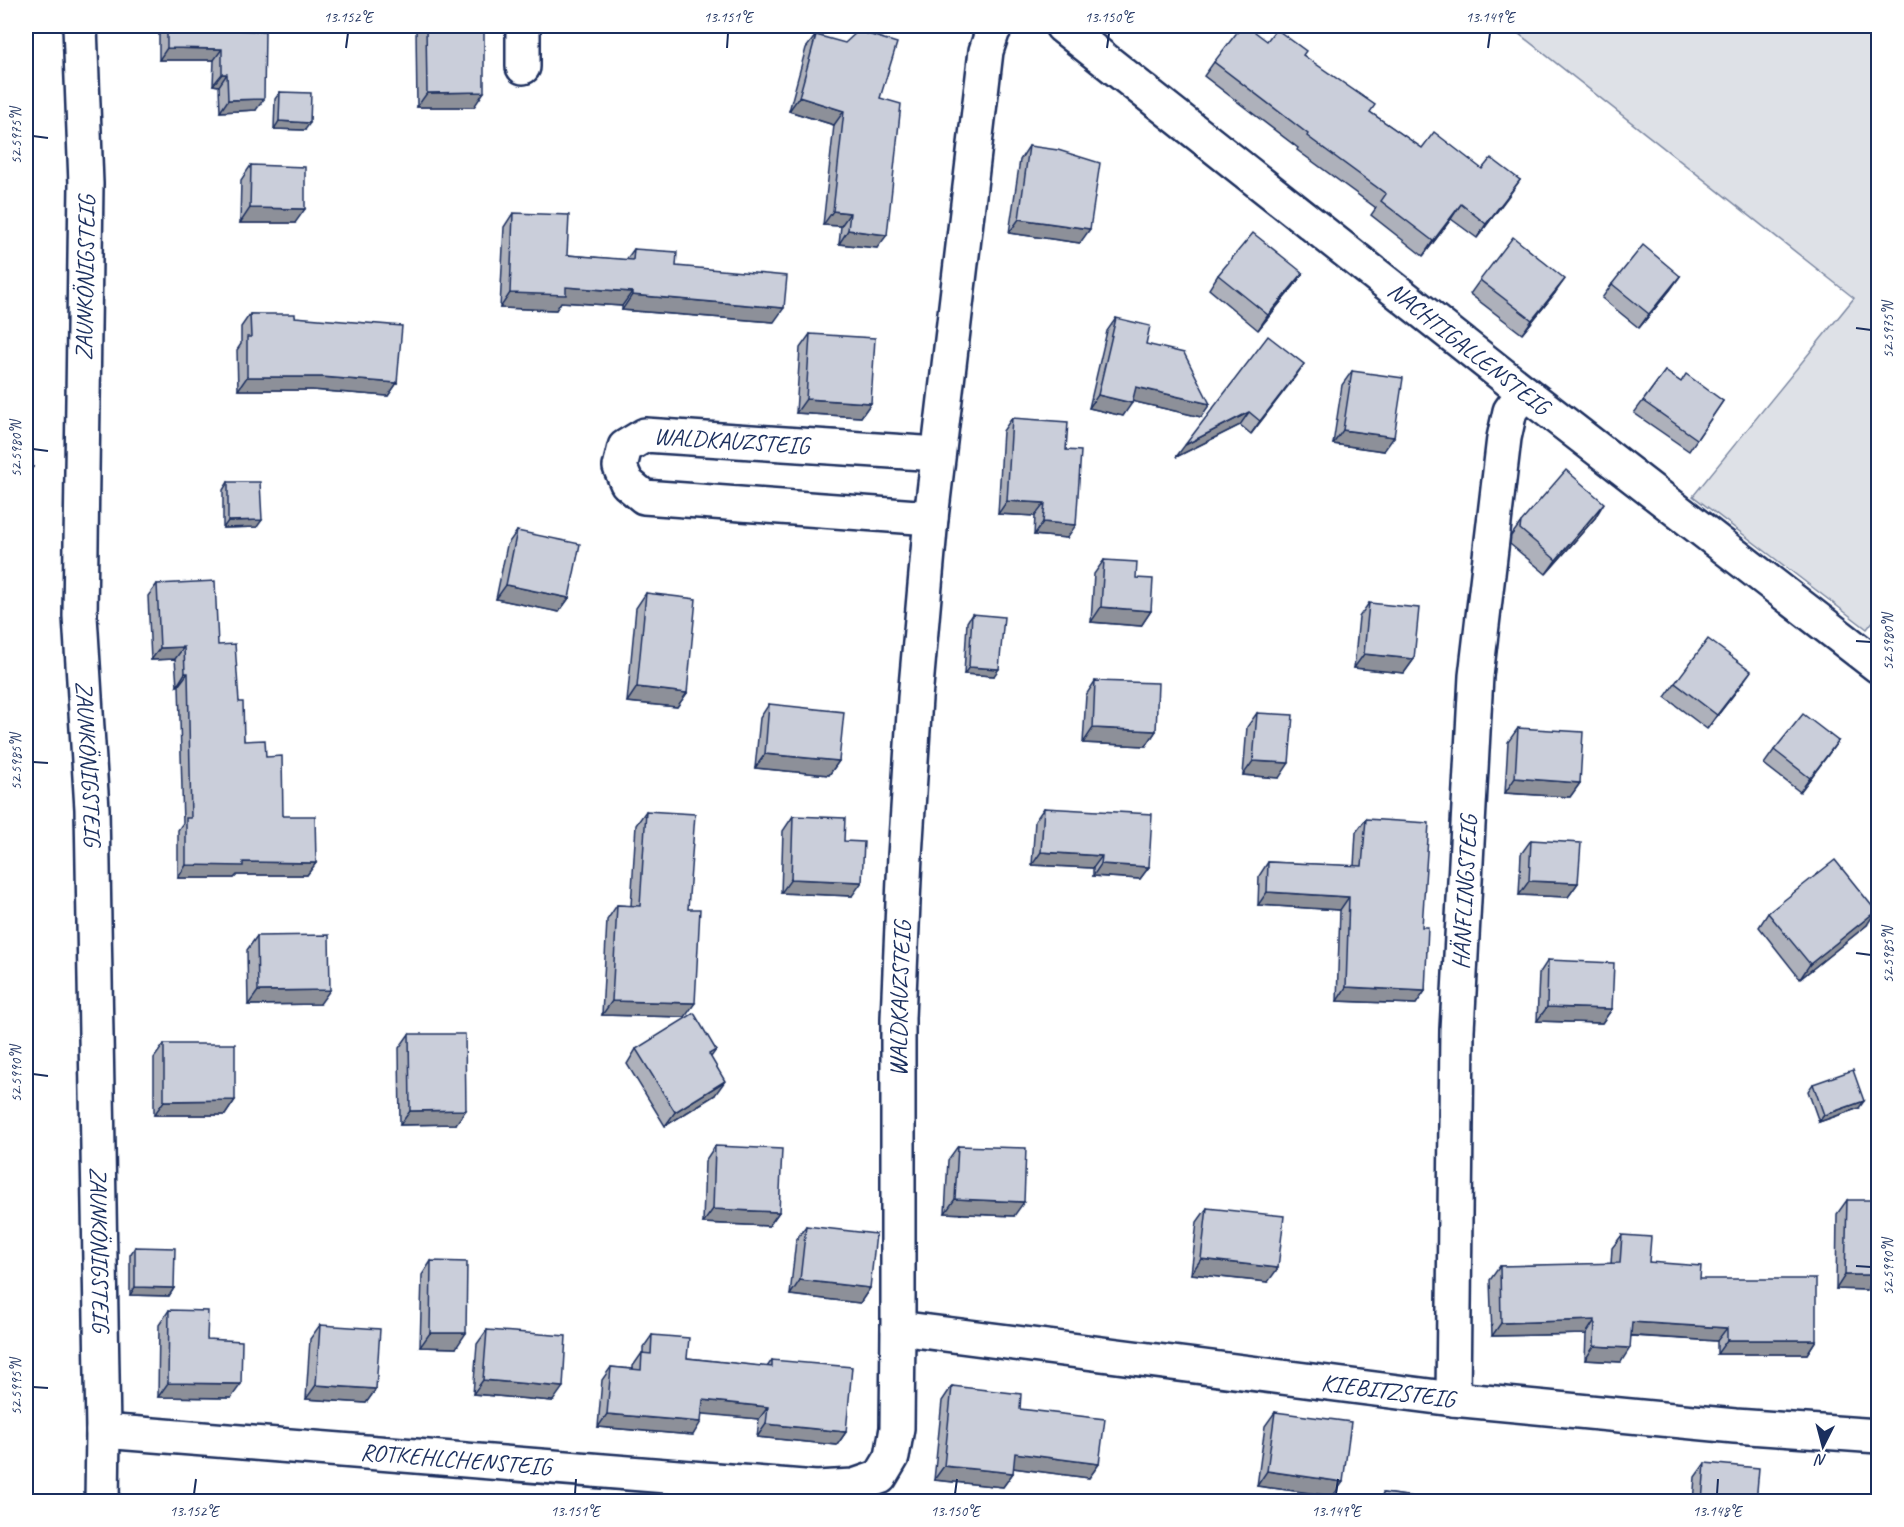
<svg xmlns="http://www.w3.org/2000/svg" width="1904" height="1527" viewBox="0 0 1904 1527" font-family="Caveat,sans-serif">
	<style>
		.green { fill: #dee1e7; stroke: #7c88a2; stroke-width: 1.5 }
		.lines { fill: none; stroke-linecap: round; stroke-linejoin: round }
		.minor-casing { stroke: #1b2f5e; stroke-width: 38 }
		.minor { stroke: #fff; stroke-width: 33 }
		.wall { fill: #aeb1bb; stroke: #1b2f5e; stroke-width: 1.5 }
		.shaded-wall { fill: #8d9099; stroke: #1b2f5e; stroke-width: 1.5 }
		.building { fill: #caceda; stroke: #1b2f5e; stroke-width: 1.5 }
		.ticks { fill: none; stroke: #1b2f5e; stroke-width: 2 }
		.labels { text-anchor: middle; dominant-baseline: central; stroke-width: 6; stroke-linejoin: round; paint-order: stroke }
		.street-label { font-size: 24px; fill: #1b2f5e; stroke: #fff }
		.neatline { fill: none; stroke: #1b2f5e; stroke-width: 2 }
		.ticks-label { font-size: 15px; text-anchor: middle; fill: #1b2f5e }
	</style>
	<rect width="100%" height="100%" fill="#fff"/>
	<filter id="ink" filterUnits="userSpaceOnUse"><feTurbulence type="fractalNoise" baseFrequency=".0167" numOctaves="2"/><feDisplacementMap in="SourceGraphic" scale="12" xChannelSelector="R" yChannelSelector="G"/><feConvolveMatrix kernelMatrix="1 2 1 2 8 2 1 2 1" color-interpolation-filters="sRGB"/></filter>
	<g filter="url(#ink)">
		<path class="green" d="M1509,26H1878V615L1867,629L1693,496L1854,298Z"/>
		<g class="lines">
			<defs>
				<g id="minor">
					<path id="s1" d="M80,26L86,184L80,616L92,809L103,1431L102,1502"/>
					<path id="s2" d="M1062,26L1524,392L1878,666"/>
					<path d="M523,67V26"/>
					<path id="s3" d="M931,518L644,497L627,483L620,467L625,447L645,435L938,454"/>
					<path id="s4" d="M898,1328L1453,1399L1735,1426L1878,1436"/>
					<path id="s5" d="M1453,1399L1457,1030L1476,676L1504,438L1510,411L1524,392"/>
					<path id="s6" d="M103,1431L816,1488L854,1486L880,1477L892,1457L897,1428L898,1328V1018L905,856L915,698L931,518L986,51L993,30L996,26"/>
				</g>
			</defs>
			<use href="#minor" class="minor-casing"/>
			<use href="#minor" class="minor"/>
		</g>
		<g class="wall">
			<path d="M159,26H232V30L256,110L220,112L219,86L213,85L214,60H159Z"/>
			<path d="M419,26H484L474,107H417L416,29Z"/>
			<path d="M816,35L880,98L877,248L839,244L841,226L823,225L834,125L789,111L806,48Z"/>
			<path d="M1303,55L1370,112L1422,148L1482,169L1520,180L1477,238L1451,219L1423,256L1371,215L1376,208L1297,150L1298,148L1204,76L1214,62Z"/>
			<path d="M280,92L305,130L274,129L275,99Z"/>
			<path d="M1029,146L1080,243L1009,233L1020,160Z"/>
			<path d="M251,165L295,223H240L241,180Z"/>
			<path d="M513,213L567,255L626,260L634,249L676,266L774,322L622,310V306L561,302L556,310L500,308L504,227Z"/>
			<path d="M1303,273L1293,287L1258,330L1209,289L1218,275Z"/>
			<path d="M1680,276L1670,290L1639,328L1602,298L1612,284Z"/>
			<path d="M1480,280L1555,293L1522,334L1470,294Z"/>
			<path d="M250,314L295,317L397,383L388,396L312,390H238L237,350L241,344V327Z"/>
			<path d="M1116,318L1146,344L1201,417L1132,401L1123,416L1089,408L1107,331Z"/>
			<path d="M810,334L871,403L861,417L796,413L800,348Z"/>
			<path d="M1304,364L1251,434L1240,425L1176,457Z"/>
			<path d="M1352,371L1384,451L1333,444L1342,385Z"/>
			<path d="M1665,371L1681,382L1723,401L1689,451L1634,413Z"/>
			<path d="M1012,418L1066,450L1067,538L1034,535L1035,516L998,514L1003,431Z"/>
			<path d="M228,482L257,527L223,528V490Z"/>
			<path d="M1595,518L1546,574L1510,544L1511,536L1521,522Z"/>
			<path d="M517,531L569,598L559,612L496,599L507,545Z"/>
			<path d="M1104,560L1136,578L1151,611L1141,626L1091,622L1094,574Z"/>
			<path d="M157,584L218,645L239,702L244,741L266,757L283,816L316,863L307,875H237L234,878H178V830L183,823L179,685L177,686L175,659L151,660L148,596Z"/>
			<path d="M646,593L687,693L677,707L627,702L636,608Z"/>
			<path d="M1369,603L1414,659L1404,673L1354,668L1359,617Z"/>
			<path d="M972,614L994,676L964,674L967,622Z"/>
			<path d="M1095,681L1156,731L1146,746L1083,743L1086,695Z"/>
			<path d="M1675,683L1741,685L1707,729L1665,697Z"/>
			<path d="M769,704L839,761L829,775L755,768L760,718Z"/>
			<path d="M1257,713L1279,778L1243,775L1247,727Z"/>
			<path d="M1518,728L1580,783L1570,797L1505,793L1508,742Z"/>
			<path d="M1838,741L1800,792L1764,764L1774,750Z"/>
			<path d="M1044,808L1149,867L1140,879L1093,876V868L1032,865L1035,821Z"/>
			<path d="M646,811L688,909L685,1017L602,1015L607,920L617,905L631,906L636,825Z"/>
			<path d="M793,816L844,841L852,896L781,893L783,831Z"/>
			<path d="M1366,819L1422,927L1425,991L1416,1004L1337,1001L1340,910L1258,905L1259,876L1268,862L1354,866L1356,832Z"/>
			<path d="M1531,840L1578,883L1568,897L1519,895L1521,854Z"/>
			<path d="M1768,913L1867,925L1800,979L1759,927Z"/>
			<path d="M257,936L320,1004L248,1005L247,950Z"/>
			<path d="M1548,960L1612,1009L1602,1023L1537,1021L1539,974Z"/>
			<path d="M409,1034L456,1124L400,1125L399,1048Z"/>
			<path d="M164,1044L235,1100L225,1115H154V1058Z"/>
			<path d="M636,1049L716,1050L711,1057L715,1095L665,1126L627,1064Z"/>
			<path d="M1813,1084L1859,1108L1819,1122L1808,1091Z"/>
			<path d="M715,1146L779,1212L769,1226L703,1223L705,1161Z"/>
			<path d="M958,1146L1014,1216L945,1213L948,1160Z"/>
			<path d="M1847,1200L1867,1290L1836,1289L1837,1214Z"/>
			<path d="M1207,1208L1268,1282L1191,1274L1197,1222Z"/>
			<path d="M806,1226L870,1288L860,1303L790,1295L796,1240Z"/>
			<path d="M1622,1235L1649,1262L1700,1279L1816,1340L1807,1354H1717V1341L1631,1336L1621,1362L1585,1360L1586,1334L1492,1336L1490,1280L1500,1266L1611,1264L1612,1248Z"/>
			<path d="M135,1247L174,1288L169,1296L130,1295V1255Z"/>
			<path d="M431,1261L456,1348L420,1347L422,1275Z"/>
			<path d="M169,1310L207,1339L231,1398L158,1397L159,1325Z"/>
			<path d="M320,1325L376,1389L366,1403L306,1399L310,1339Z"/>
			<path d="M487,1330L553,1401L473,1394L477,1344Z"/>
			<path d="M652,1335L687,1358L767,1367L772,1360L846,1432L837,1445L757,1437L759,1419L702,1413L693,1435L598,1427L602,1380L611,1367L633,1369V1366L642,1353L643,1354V1348Z"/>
			<path d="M1878,1337V1382H1876L1874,1343Z"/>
			<path d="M952,1386L1020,1409L1099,1464L1089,1478L1013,1468V1473L1003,1487L934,1480L942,1401Z"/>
			<path d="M1275,1412L1333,1496L1257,1486L1265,1426Z"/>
			<path d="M1705,1463L1756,1502H1693L1695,1477Z"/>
			<path d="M1383,1493L1454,1502H1378Z"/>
		</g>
		<g class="shaded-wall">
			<path d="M167,48L222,49L214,60H159Z"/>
			<path d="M222,74H227L219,86L213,85Z"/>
			<path d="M484,92L474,107H417L427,93Z"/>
			<path d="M799,97L844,111L834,125L789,111Z"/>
			<path d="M264,99L256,110L220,112L228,100Z"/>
			<path d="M279,121L310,123L305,130L274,129Z"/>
			<path d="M1520,180L1510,194L1477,238L1486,224Z"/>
			<path d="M1461,204L1451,219L1423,256L1433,241Z"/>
			<path d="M250,208L305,209L295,223H240Z"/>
			<path d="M833,211L850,213L841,226L823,225Z"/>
			<path d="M1019,219L1090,229L1080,243L1009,233Z"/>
			<path d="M848,230L887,235L877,248L839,244Z"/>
			<path d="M1303,273L1293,287L1258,330L1268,315Z"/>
			<path d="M1680,276L1670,290L1639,328L1649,314Z"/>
			<path d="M1565,279L1555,293L1522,334L1532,320Z"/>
			<path d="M566,287L632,292L622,306L561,302L556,310L500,308L510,293Z"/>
			<path d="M632,295L784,308L774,322L622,310Z"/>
			<path d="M1304,364L1295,377L1251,434L1260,421Z"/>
			<path d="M247,377H322L397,383L388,396L312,390H238Z"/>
			<path d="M1136,387L1210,404L1201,417L1127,400Z"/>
			<path d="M1098,395L1132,403L1123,416L1089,408Z"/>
			<path d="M806,399L871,403L861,417L796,413Z"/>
			<path d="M1249,412L1240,425L1176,457L1185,445Z"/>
			<path d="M1343,430L1394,437L1384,451L1333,444Z"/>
			<path d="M26,467H33L26,478Z"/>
			<path d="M1007,501L1045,503L1035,516L998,514Z"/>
			<path d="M1604,503L1595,518L1546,574L1556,560Z"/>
			<path d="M262,520L257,527L223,528L228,521Z"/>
			<path d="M1043,522L1076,525L1067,538L1034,535Z"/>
			<path d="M506,585L569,598L559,612L496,599Z"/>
			<path d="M1101,607L1151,611L1141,626L1091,622Z"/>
			<path d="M184,647L175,659L151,660L160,648Z"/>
			<path d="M1364,654L1414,659L1404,673L1354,668Z"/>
			<path d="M969,667L999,669L994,676L964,674Z"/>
			<path d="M1751,671L1741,685L1707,729L1717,715Z"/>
			<path d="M185,673H188L179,685L177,686Z"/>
			<path d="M637,687L687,693L677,707L627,702Z"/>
			<path d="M1093,728L1156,731L1146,746L1083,743Z"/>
			<path d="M1838,741L1828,755L1800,792L1810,778Z"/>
			<path d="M765,754L839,761L829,775L755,768Z"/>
			<path d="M1253,761L1289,763L1279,778L1243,775Z"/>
			<path d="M1515,778L1580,783L1570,797L1505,793Z"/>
			<path d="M1041,852L1102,856L1093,868L1032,865Z"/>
			<path d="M243,862L316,863L307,875H237L234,878H178L186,865Z"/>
			<path d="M1101,864L1149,867L1140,879L1093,876Z"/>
			<path d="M791,879L862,882L852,896L781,893Z"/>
			<path d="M1529,881L1578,883L1568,897L1519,895Z"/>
			<path d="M1267,892L1349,897L1340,910L1258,905Z"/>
			<path d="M1876,911L1867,925L1800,979L1810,964Z"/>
			<path d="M1346,987L1425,991L1416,1004L1337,1001Z"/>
			<path d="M330,990L320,1004L248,1005L258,991Z"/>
			<path d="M612,1001L695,1003L685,1017L602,1015Z"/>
			<path d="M1547,1007L1612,1009L1602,1023L1537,1021Z"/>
			<path d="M725,1081L715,1095L665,1126L675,1112Z"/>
			<path d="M235,1100L225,1115H154L164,1101Z"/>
			<path d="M1864,1101L1859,1108L1819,1122L1824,1115Z"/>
			<path d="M466,1110L456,1124L400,1125L410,1111Z"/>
			<path d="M955,1199L1024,1202L1014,1216L945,1213Z"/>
			<path d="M713,1209L779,1212L769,1226L703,1223Z"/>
			<path d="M1201,1259L1278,1268L1268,1282L1191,1274Z"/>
			<path d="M1845,1275H1877L1867,1290L1836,1289Z"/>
			<path d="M800,1280L870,1288L860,1303L790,1295Z"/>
			<path d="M135,1287L174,1288L169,1296L130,1295Z"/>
			<path d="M1595,1320L1586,1334L1492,1336L1501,1323Z"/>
			<path d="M1632,1322L1727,1328L1717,1341L1622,1335Z"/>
			<path d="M430,1333H466L456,1348L420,1347Z"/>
			<path d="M1727,1340H1816L1807,1354H1717Z"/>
			<path d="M1594,1346L1630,1348L1621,1362L1585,1360Z"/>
			<path d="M483,1380L563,1387L553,1401L473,1394Z"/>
			<path d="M168,1383L241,1384L231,1398L158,1397Z"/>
			<path d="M316,1385L376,1389L366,1403L306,1399Z"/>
			<path d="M703,1400L768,1407L759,1419L694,1413Z"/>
			<path d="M607,1414L701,1422L693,1435L598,1427Z"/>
			<path d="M766,1424L846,1432L837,1445L757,1437Z"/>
			<path d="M1015,1453L1099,1464L1089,1478L1005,1467Z"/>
			<path d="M944,1466L1013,1473L1003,1487L934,1480Z"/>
			<path d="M1267,1471L1343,1482L1333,1496L1257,1486Z"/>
		</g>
		<g class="building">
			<path d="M167,26H232V30L265,31L264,99L228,100L227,74H222V49L167,48Z"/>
			<path d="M426,26H484V92L427,93Z"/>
			<path d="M1242,26H1247L1267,41L1276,29L1306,51L1303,55L1375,105L1370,112L1422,148L1434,132L1482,169L1491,158L1520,180L1486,224L1461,204L1433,241L1381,201L1386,194L1307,136L1308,134L1214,62Z"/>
			<path d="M858,31L897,43L880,98L901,104L887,235L848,230L850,213L833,211L844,111L799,97L816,35L845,43Z"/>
			<path d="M280,92L311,93L310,123L279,121Z"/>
			<path d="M1029,146L1058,150L1100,163L1090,229L1019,219Z"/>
			<path d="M251,165L305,167V209L250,208Z"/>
			<path d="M513,213L569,215L567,255L633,260L634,249L677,252L676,266L787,276L784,308L632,295V292L566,287V295L510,293Z"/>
			<path d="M1253,233L1303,273L1268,315L1218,275Z"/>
			<path d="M1513,237L1565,279L1532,320L1480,280Z"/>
			<path d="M1643,245L1680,276L1649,314L1612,284Z"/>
			<path d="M250,314H295V317L402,326L397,383L322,377H247V337H251Z"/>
			<path d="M1116,318L1150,326L1146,344L1184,353L1210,404L1136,387L1132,403L1098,395Z"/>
			<path d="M810,334L875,338L871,403L806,399Z"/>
			<path d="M1268,336L1304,364L1260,421L1249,412L1185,445Z"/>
			<path d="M1352,371L1403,378L1394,437L1343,430Z"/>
			<path d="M1665,371L1681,382L1686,374L1723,401L1697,439L1643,401Z"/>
			<path d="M1012,418L1068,422L1066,450L1081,451L1076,525L1043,522L1045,503L1007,501Z"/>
			<path d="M26,433H32L33,467H26Z"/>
			<path d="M1566,470L1604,503L1556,560L1520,529L1521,522Z"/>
			<path d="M228,482H260L262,520L228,521Z"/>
			<path d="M517,531L580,544L569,598L506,585Z"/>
			<path d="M1104,560L1137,562L1136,578L1153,579L1151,611L1101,607Z"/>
			<path d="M215,581L218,645L235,644L239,702H243L244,741L265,740L266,757L282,756L283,816H315L316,863L243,862V866L186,865V818H191L188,673H185L184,647L160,648L157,584Z"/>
			<path d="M646,593L696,599L687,693L637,687Z"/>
			<path d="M1369,603L1419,608L1414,659L1364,654Z"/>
			<path d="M972,614L1004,617L999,669L969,667Z"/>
			<path d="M1708,639L1751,671L1717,715L1675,683Z"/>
			<path d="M1095,681L1158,683L1156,731L1093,728Z"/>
			<path d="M769,704L844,712L839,761L765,754Z"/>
			<path d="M1257,713L1293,715L1289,763L1253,761Z"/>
			<path d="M1803,714L1838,741L1810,778L1774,750Z"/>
			<path d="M1518,728L1583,732L1580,783L1515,778Z"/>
			<path d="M1044,808L1152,814L1149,867L1101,864L1102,856L1041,852Z"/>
			<path d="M646,811L695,814L688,909H700L695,1003L612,1001L617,905L640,906Z"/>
			<path d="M793,816L845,818L844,841L864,842L862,882L791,879Z"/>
			<path d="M1366,819L1429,823L1422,927H1428L1425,991L1346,987L1349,897L1267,892L1268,862L1362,866Z"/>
			<path d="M1531,840L1581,843L1578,883L1529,881Z"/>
			<path d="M1835,860L1876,911L1810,964L1768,913Z"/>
			<path d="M329,935L330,990L258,991L257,936Z"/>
			<path d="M1548,960L1614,963L1612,1009L1547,1007Z"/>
			<path d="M694,1013L716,1050L709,1054L725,1081L675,1112L636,1049Z"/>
			<path d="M409,1034H465L466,1110L410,1111Z"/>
			<path d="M164,1044H235V1100L164,1101Z"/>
			<path d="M1853,1070L1864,1101L1824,1115L1813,1084Z"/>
			<path d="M715,1146L782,1149L779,1212L713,1209Z"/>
			<path d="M958,1146L1026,1148L1024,1202L955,1199Z"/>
			<path d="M1847,1200H1878L1877,1275H1845Z"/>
			<path d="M1207,1208L1284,1216L1278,1268L1201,1259Z"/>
			<path d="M806,1226L876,1234L870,1288L800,1280Z"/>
			<path d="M1622,1235L1651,1237L1649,1262L1701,1266L1700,1279H1816V1340H1727V1328L1632,1322L1630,1348L1594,1346L1595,1320L1501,1323L1500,1266L1620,1263Z"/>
			<path d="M135,1247L175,1248L174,1288L135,1287Z"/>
			<path d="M431,1261L467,1262L466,1333H430Z"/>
			<path d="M169,1310L208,1311L207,1339L242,1341L241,1384L168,1383Z"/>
			<path d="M320,1325L380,1329L376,1389L316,1385Z"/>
			<path d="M487,1330L566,1336L563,1387L483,1380Z"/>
			<path d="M652,1335L689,1338L687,1358L772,1367V1360L852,1367L846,1432L766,1424L768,1407L703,1400L701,1422L607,1414L611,1367L641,1370L642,1353L651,1354Z"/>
			<path d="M952,1386L1021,1394L1020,1409L1105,1419L1099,1464L1015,1453L1013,1473L944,1466Z"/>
			<path d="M1275,1412L1351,1422L1343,1482L1267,1471Z"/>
			<path d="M1705,1463L1759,1468L1756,1502H1702Z"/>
			<path d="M1383,1493L1454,1502H1382Z"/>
		</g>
	</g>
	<path class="ticks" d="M346,48L348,33M727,48L728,33M1107,48L1109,33M1488,48L1490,33M33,136L48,138M1856,328L1871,330M33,449L48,451M1856,641L1871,642M33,762L48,763M1856,953L1871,955M33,1074L48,1076M1856,1266L1871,1267M33,1387L48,1388M194,1494L196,1479M575,1494L576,1479M955,1494L957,1479M1336,1494L1338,1479M1717,1494L1718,1479"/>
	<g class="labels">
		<g class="street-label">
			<text transform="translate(85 278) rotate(-89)">ZAUNKÖNIGSTEIG</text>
			<text stroke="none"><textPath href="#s2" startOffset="519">NACHTIGALLENSTEIG</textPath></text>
			<text stroke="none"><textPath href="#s3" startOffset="458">WALDKAUZSTEIG</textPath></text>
			<text stroke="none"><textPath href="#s1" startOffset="738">ZAUNKÖNIGSTEIG</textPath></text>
			<text stroke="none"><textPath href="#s5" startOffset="507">HÄNFLINGSTEIG</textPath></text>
			<text stroke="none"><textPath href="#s6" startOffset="1263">WALDKAUZSTEIG</textPath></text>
			<text stroke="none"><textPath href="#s1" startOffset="1224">ZAUNKÖNIGSTEIG</textPath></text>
			<text stroke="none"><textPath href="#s4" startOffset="494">KIEBITZSTEIG</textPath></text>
			<text stroke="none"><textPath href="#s6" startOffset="354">ROTKEHLCHENSTEIG</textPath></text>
		</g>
	</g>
	<rect width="1904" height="1527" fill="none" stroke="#fff" stroke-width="66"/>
	<g transform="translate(1823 1446) rotate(186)" stroke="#ffffff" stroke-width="4.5" paint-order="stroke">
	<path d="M0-4.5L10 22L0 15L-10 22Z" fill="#1b2f5e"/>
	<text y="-9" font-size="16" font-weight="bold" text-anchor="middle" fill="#1b2f5e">N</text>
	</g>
	<rect x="33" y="33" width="1838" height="1461" class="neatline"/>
	<g class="ticks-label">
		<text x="348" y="22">13.152°E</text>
		<text x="728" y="22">13.151°E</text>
		<text x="1109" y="22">13.150°E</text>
		<text x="1490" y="22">13.149°E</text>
		<text transform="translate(16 136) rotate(-90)" y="5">52.5975°N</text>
		<text transform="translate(1888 330) rotate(-90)" y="5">52.5975°N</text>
		<text transform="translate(16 449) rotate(-90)" y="5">52.5980°N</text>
		<text transform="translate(1888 642) rotate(-90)" y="5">52.5980°N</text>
		<text transform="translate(16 762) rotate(-90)" y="5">52.5985°N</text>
		<text transform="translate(1888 955) rotate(-90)" y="5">52.5985°N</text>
		<text transform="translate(16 1074) rotate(-90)" y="5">52.5990°N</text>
		<text transform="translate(1888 1267) rotate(-90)" y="5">52.5990°N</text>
		<text transform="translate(16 1387) rotate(-90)" y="5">52.5995°N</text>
		<text x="194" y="1516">13.152°E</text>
		<text x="575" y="1516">13.151°E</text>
		<text x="955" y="1516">13.150°E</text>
		<text x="1336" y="1516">13.149°E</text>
		<text x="1717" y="1516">13.148°E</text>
	</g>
</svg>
